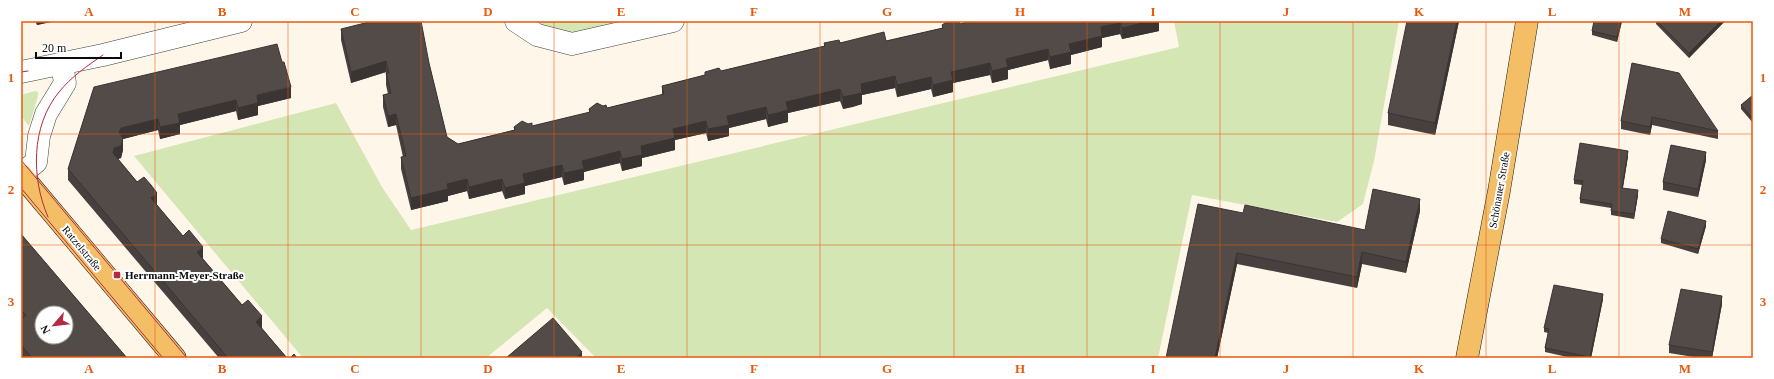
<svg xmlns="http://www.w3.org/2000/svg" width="1774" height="379" viewBox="0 0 1774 379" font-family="Georgia,serif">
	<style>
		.green { fill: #d5e6b5 }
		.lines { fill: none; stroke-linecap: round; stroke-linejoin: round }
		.minor-casing { stroke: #3e3e3e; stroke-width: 23 }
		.major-casing { stroke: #1c1c1c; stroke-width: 23 }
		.minor { stroke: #fff; stroke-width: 22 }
		.major { stroke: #f3be65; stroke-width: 22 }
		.tram { stroke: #b42a42; stroke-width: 1 }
		.wall { fill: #47403e }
		.shaded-wall { fill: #3a3432 }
		.building { fill: #534b48; stroke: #3a3432; fill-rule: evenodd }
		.grid { fill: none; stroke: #e8590c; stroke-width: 1; stroke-opacity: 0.55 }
		.poi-dot { fill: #b42a42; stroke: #fff; stroke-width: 1.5 }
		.labels { text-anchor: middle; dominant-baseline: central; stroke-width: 4; stroke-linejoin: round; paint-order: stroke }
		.street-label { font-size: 11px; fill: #0b0b0b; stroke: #fff }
		.poi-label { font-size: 11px; font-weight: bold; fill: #0b0b0b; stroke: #fff; text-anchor: start }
		.neatline { fill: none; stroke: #e8590c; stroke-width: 1.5 }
		.grid-label { font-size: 13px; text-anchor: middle; font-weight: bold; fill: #e8590c }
	</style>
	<rect width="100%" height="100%" fill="#fef7e9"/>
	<g class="green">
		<path d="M516,21H673L572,44Z"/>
		<path d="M1174,21H1399L1374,161L1363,204L1337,222L1192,195L1158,358H596L547,308L486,358H303L134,156L336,103L382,187L411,230L1179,47Z"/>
		<path d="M35,91L38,92V96L29,126L21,116V95Z"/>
	</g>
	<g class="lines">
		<defs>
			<g id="minor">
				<path d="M516,21L537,35L572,44L673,21"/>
				<path d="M21,72L103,55L241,21"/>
				<path d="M21,174L36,162L39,136L46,114L65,83L62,64"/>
			</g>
			<g id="major">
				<path d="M21,175L175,358"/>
				<path d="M1467,358L1499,191L1527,21"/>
			</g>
		</defs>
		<use href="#minor" class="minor-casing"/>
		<use href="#major" class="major-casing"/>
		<use href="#minor" class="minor"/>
		<use href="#major" class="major"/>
		<g class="tram">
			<path d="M21,72L28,71"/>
			<path d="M21,160L187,358"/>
			<path d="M21,188L163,358"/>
			<path d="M48,217C31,178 31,126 59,92C71,77 87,66 103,55"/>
		</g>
	</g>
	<g class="wall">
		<path d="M35,21H55L37,25Z"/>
		<path d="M1159,21V31L1122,39L1120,34L1102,38V47L1071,55V64L1050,69L1048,60L1008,70V79L992,83L990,75L953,83V92L933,97L931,89L897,97L895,88L862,95V104L853,107L843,109L840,101L788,113V122L778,124L768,127L766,119L729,128V136L708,141L706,133L675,140V150L642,158V166L622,171L620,163L601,167L584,172V180L564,185L562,177L525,186V194L505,199L502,191L469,199L467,191L448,196V201L411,210L401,169V157H403L396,125L388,127L383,107V95L388,94L386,85V72L351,83L341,40V29L429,63L447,137L458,144L514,130V127L532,126L589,113V109L607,108L662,95V86L705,75V72L721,71L824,46V43L886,41L942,28V25Z"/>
		<path d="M1459,21L1435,135L1388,125V113Z"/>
		<path d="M1622,21L1617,42L1592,35V31Z"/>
		<path d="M1656,21H1725L1689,58L1656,24Z"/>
		<path d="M1632,63L1718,131V139L1652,125L1650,135L1621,129V121Z"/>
		<path d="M94,87L291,98L258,106V115L238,120L236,111L180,125V134L160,139L158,130L123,139V150L121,158L118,159L183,236L203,258V259L262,328L287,358H219L68,180V169Z"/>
		<path d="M1753,95V123L1741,109V105Z"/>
		<path d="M1628,156L1623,188L1638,195L1634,219L1611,215V208L1580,203V199L1582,185L1574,184V180Z"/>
		<path d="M1706,160L1698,197L1663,190V182Z"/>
		<path d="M1420,211L1406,273L1362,264L1357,288L1237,264L1217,358H1166L1243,213L1365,230Z"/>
		<path d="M1706,226L1698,254L1661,243V239Z"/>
		<path d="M21,234L127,358H22L21,357Z"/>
		<path d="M1603,299L1591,358H1572L1545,352V348L1548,333L1544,332V328Z"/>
		<path d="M1722,304L1712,358H1700L1669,353V345Z"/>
	</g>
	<g class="shaded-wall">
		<path d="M37,21H55L37,25Z"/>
		<path d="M1150,21H1159V31L1122,39V28Z"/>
		<path d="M1457,21H1459L1435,135V123Z"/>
		<path d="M1621,21H1622L1617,42V37Z"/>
		<path d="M1721,21H1725L1689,58V53Z"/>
		<path d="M1120,23V34L1102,38V47L1071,55V64L1050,69V57L1069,44L1101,27Z"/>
		<path d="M1048,49V60L1008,70V79L992,83V71L1006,59Z"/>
		<path d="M386,61V72L351,83V72Z"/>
		<path d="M990,63V75L953,83V92L933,97V85L951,72Z"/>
		<path d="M895,76V88L862,95V104L843,109V97L861,84Z"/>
		<path d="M931,77V89L897,97V85Z"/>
		<path d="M291,87V98L258,106V115L238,120V108L257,95Z"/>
		<path d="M840,89V101L788,113V122L768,127V115L786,102Z"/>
		<path d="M236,100V111L180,125V134L160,139V127L178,114Z"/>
		<path d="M766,107V119L729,128V136L708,141V129L727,116Z"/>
		<path d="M396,114V125L388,127V116Z"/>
		<path d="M1652,117V125L1650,135V127Z"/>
		<path d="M158,119V130L123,139V150L121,158L114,160L113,153L121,128Z"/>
		<path d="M706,121V133L675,140V150L642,158V166L622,171V159L641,146L673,129Z"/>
		<path d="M620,151V163L584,172V180L564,185V173L582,161Z"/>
		<path d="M1628,151V156L1622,192V188Z"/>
		<path d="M1706,152V160L1698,197V189Z"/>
		<path d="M562,165V177L525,186V194L505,199V188L523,174Z"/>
		<path d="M467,179V191L448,196V201L411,210V198L447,184Z"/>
		<path d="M502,179V191L469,199V187Z"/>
		<path d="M1638,190V195L1634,219V214Z"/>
		<path d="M157,193V205L151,210V198Z"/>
		<path d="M1420,199V211L1406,273V262Z"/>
		<path d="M1706,221V226L1698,254V249Z"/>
		<path d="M203,247V258L197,264V252Z"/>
		<path d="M1362,252V264L1357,288V277Z"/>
		<path d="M1237,253V264L1217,358H1215Z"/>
		<path d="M1603,294V299L1591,358H1590Z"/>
		<path d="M1722,296V304L1712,358V352Z"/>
		<path d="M262,316V328L256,333V322Z"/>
		<path d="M582,352V358H575Z"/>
	</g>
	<g class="building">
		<path d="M373,21H421L429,63L447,137L458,144L515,130L514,127L522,121L528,124L532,123V126L590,112L589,109L597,103L603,106L606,105L607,108L664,94L662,86L705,75V72L719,68L721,71L825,46L824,43L839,40L840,43L884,32L886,41L943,28L942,25L948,21H959L960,24L972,21H1150L1122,28L1120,23L1101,27L1102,36L1069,44L1071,52L1050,57L1048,49L1006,59L1008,67L992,71L990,63L951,72L953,80L933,85L931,77L897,85L895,76L861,84L862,93L853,95L843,97L840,89L786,102L788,110L778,113L768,115L766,107L727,116L729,125L708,129L706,121L673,129L675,138L641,146L642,155L622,159L620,151L582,161L584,169L564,173L562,165L523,174L525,183L505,188L502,179L469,187L467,179L447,184L448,189L411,198L401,157L406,156L396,114L388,116L383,95L391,93L386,73H389L386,61L351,72L341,29Z"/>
		<path d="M1407,21H1457L1435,123L1388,113Z"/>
		<path d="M1594,21H1621L1617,37L1592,31Z"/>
		<path d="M1657,21H1721L1689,53Z"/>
		<path d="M277,44L282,62H284L291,87L257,95L258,103L238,108L236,100L178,114L180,123L160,127L158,119L121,128L119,132L123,138L121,146L114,148L113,153L137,182L144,177L151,185L157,193L151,198L183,236L189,230L203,247L197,252L242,305L248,300L262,316L256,322L287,358H228L68,169L94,87Z"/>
		<path d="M1632,63L1679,73L1718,131L1652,117L1650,127L1621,121Z"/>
		<path d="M1753,95V119L1741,105Z"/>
		<path d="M1580,143L1628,151L1622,188L1638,190L1634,214L1611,211L1612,204L1580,199L1583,181L1574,180Z"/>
		<path d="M1671,145L1706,152L1698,189L1663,182Z"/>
		<path d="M1373,189L1420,199L1406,262L1362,252L1357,277L1237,253L1215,358H1166L1198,204L1243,213L1245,205L1365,230Z"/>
		<path d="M1668,211L1706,221L1698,249L1661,239Z"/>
		<path d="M21,234L127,358H32L21,345V319L26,315L21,310ZM42,313H66V337H42Z"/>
		<path d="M1554,285L1603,294L1590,357L1545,348L1549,329L1544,328Z"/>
		<path d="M1681,289L1722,296L1712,352L1669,345Z"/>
		<path d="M553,318L582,352L575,358H506Z"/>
		<path d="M294,354L297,358H290Z"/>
	</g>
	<path class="grid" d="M155,21V358M288,21V358M421,21V358M554,21V358M687,21V358M820,21V358M954,21V358M1087,21V358M1220,21V358M1353,21V358M1486,21V358M1619,21V358M21,134H1753M21,245H1753"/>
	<rect class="poi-dot" x="113" y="271" width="8" height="8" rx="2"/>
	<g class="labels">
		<g class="street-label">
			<text transform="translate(1499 190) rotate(-80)">Schönauer Straße</text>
			<text transform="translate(82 248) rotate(50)">Ratzelstraße</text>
		</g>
		<g class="poi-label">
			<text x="125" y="275">Herrmann-Meyer-Straße</text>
		</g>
	</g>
	<rect width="1774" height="379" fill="none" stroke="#ffffff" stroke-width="44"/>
	<g transform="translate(54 325) rotate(242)"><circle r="19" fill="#ffffff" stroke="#9d9d9d"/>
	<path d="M0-3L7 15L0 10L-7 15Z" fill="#b42a42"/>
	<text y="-6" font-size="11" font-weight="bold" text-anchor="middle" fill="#0b0b0b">N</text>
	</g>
	<path d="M36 52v6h85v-6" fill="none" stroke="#0b0b0b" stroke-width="2"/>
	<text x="42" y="52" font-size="12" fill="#0b0b0b" stroke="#ffffff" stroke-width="3" paint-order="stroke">20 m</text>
	<rect x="22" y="22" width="1730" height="335" class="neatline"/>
	<g class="grid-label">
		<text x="89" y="16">A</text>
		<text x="222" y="16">B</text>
		<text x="355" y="16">C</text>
		<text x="488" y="16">D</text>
		<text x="621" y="16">E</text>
		<text x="754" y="16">F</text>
		<text x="887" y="16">G</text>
		<text x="1020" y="16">H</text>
		<text x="1153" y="16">I</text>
		<text x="1286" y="16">J</text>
		<text x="1419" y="16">K</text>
		<text x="1552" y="16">L</text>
		<text x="1685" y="16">M</text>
		<text x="11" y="82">1</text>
		<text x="1763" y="82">1</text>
		<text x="11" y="194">2</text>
		<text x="1763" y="194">2</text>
		<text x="11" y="306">3</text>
		<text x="1763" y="306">3</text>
		<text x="89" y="373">A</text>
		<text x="222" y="373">B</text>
		<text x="355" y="373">C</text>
		<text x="488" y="373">D</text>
		<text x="621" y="373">E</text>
		<text x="754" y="373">F</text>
		<text x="887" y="373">G</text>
		<text x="1020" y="373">H</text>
		<text x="1153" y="373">I</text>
		<text x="1286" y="373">J</text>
		<text x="1419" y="373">K</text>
		<text x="1552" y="373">L</text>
		<text x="1685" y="373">M</text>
	</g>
</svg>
